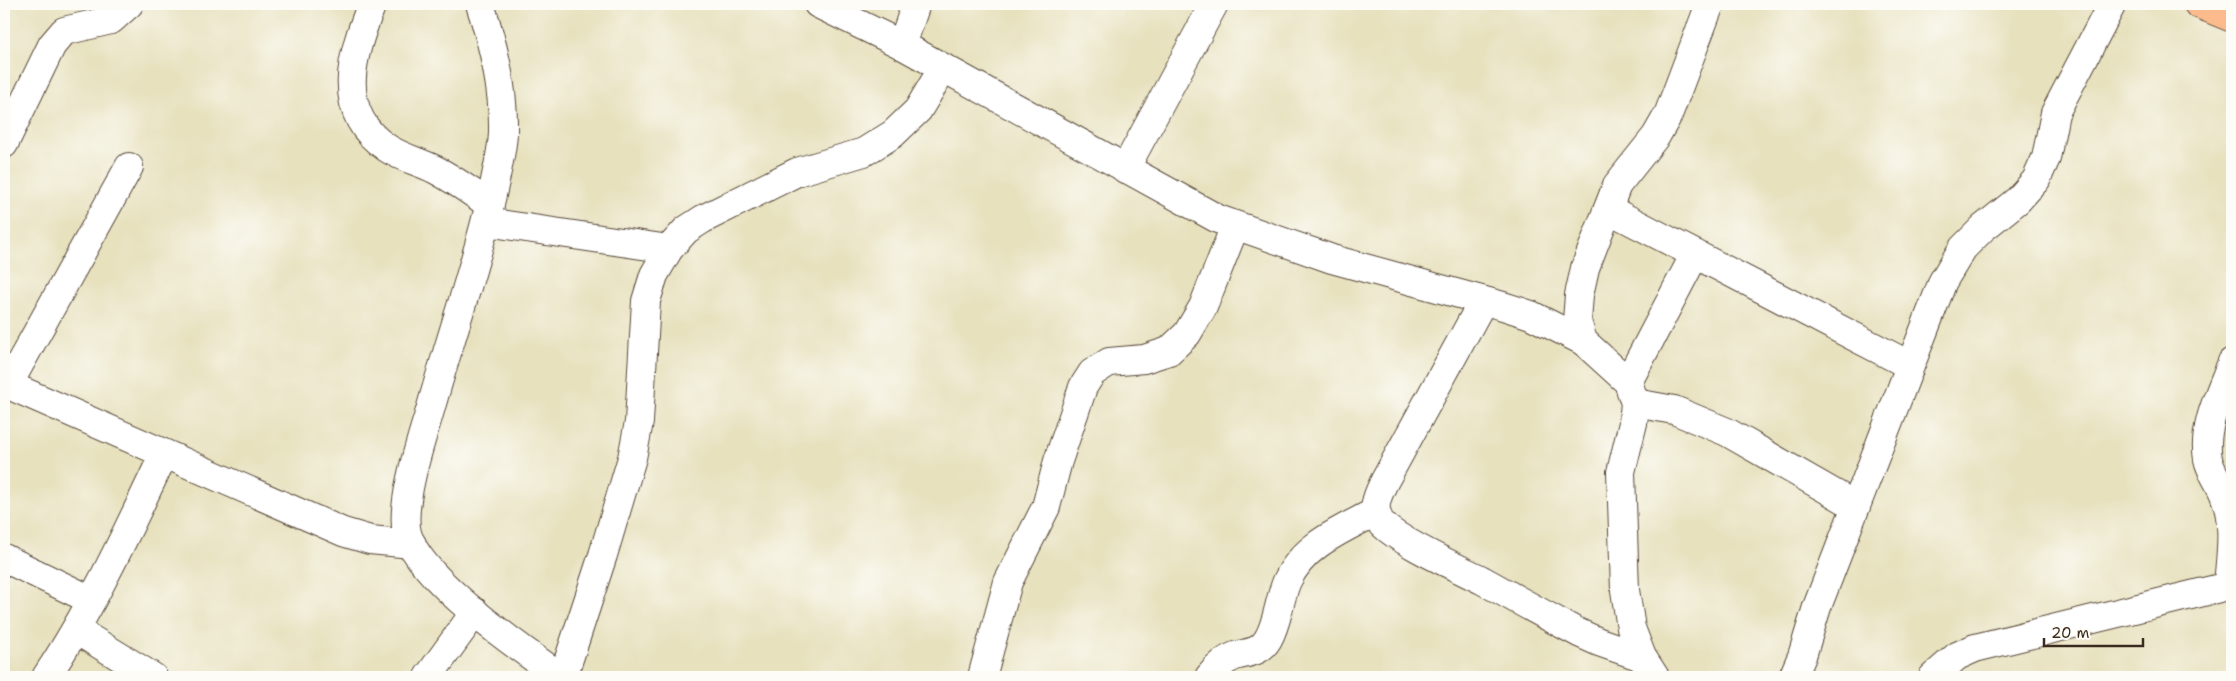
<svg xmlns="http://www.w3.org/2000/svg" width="2236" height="681" viewBox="0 0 2236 681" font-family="'Shantell Sans',sans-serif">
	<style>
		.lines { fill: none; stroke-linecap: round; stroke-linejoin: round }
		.minor-casing { stroke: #554536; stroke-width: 30 }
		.primary-casing { stroke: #554536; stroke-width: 30 }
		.minor { stroke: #fff; stroke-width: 28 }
		.primary { stroke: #fbbb8d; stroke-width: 28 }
	</style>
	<rect width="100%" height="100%" fill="#fdfcf7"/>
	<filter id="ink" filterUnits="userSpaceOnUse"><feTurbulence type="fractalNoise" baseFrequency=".02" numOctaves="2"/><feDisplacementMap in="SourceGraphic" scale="10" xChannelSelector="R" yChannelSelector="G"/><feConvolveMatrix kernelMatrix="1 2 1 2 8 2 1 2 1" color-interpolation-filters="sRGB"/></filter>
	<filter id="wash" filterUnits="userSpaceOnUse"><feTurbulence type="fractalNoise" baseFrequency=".0096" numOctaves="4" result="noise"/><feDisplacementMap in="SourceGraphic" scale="20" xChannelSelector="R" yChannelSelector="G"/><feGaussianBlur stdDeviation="1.12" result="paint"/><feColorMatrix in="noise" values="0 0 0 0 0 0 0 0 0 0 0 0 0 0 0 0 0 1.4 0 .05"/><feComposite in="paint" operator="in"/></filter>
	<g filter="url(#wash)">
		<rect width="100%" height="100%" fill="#e7e1be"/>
	</g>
	<g filter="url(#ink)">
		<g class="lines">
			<defs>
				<g id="minor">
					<path d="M372,4C352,53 333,112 387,148C402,158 421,162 436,170C455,180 473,193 490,205"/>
					<path d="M480,4C493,44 504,87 503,131C503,145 499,161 496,176C488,217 476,257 464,297C452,336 440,375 429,414C420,443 400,505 407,533C419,579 522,650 561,677"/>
					<path d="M818,4L902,45L1218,219L1332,259L1503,306L1531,315L1583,341"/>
					<path d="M902,45L916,4"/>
					<path d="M4,144L52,45L64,31L111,20L129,4"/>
					<path d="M1125,169L1214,4"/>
					<path d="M1608,209L1909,365"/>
					<path d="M486,222L669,249"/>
					<path d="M1483,301L1384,482C1378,495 1371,507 1380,521C1391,538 1460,569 1482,580C1514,598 1547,616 1579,633L1599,642L1642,657"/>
					<path d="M1628,382L1695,254"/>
					<path d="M4,383L343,532L370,540L412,544"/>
					<path d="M8,385L129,167"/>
					<path d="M1635,403L1674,410L1727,432L1856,506"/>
					<path d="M4,558L91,600"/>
					<path d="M2228,586C2230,557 2236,525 2225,497C2221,484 2211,473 2208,459C2202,427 2221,391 2232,362"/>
					<path d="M76,630L153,677"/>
					<path d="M46,677C92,608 129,528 164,454"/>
					<path d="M428,677L475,612"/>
					<path d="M563,677L603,555L632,458L639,422L646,301L654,275L669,249L686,230L703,219L797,172L864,152L893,134L918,110L943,68"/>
					<path d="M982,677L1008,582L1046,507L1058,461L1083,387L1092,373L1109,362L1144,359L1169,351L1187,334L1203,307L1235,226"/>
					<path d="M1209,677C1216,668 1224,660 1235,656C1248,652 1260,653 1268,639C1278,622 1279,599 1287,581C1304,544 1342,530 1375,512"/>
					<path d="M1655,677L1642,657L1631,628L1625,590L1621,472L1633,423L1635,403L1628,382L1583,341L1577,321L1579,295L1585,268L1617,185L1656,136L1668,115L1710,4"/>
					<path d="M1793,677L1802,656L1817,607L1943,281L1963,248L1983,228L2018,200L2036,180L2046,158L2055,113L2112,4"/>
					<path d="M1933,677L1957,656L1975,648L2232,585"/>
				</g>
				<path id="primary" d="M2198,4L2232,18"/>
			</defs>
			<use href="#minor" class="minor-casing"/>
			<use href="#primary" class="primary-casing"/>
			<use href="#minor" class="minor"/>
			<use href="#primary" class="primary"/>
		</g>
	</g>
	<rect width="2236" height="681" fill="none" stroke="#fdfcf7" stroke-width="20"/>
	<path d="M2044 638v8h99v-8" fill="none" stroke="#3b2a1e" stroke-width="2.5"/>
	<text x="2051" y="638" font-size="15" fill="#3b2a1e" stroke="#fdfcf7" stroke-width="4" paint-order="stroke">20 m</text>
</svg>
